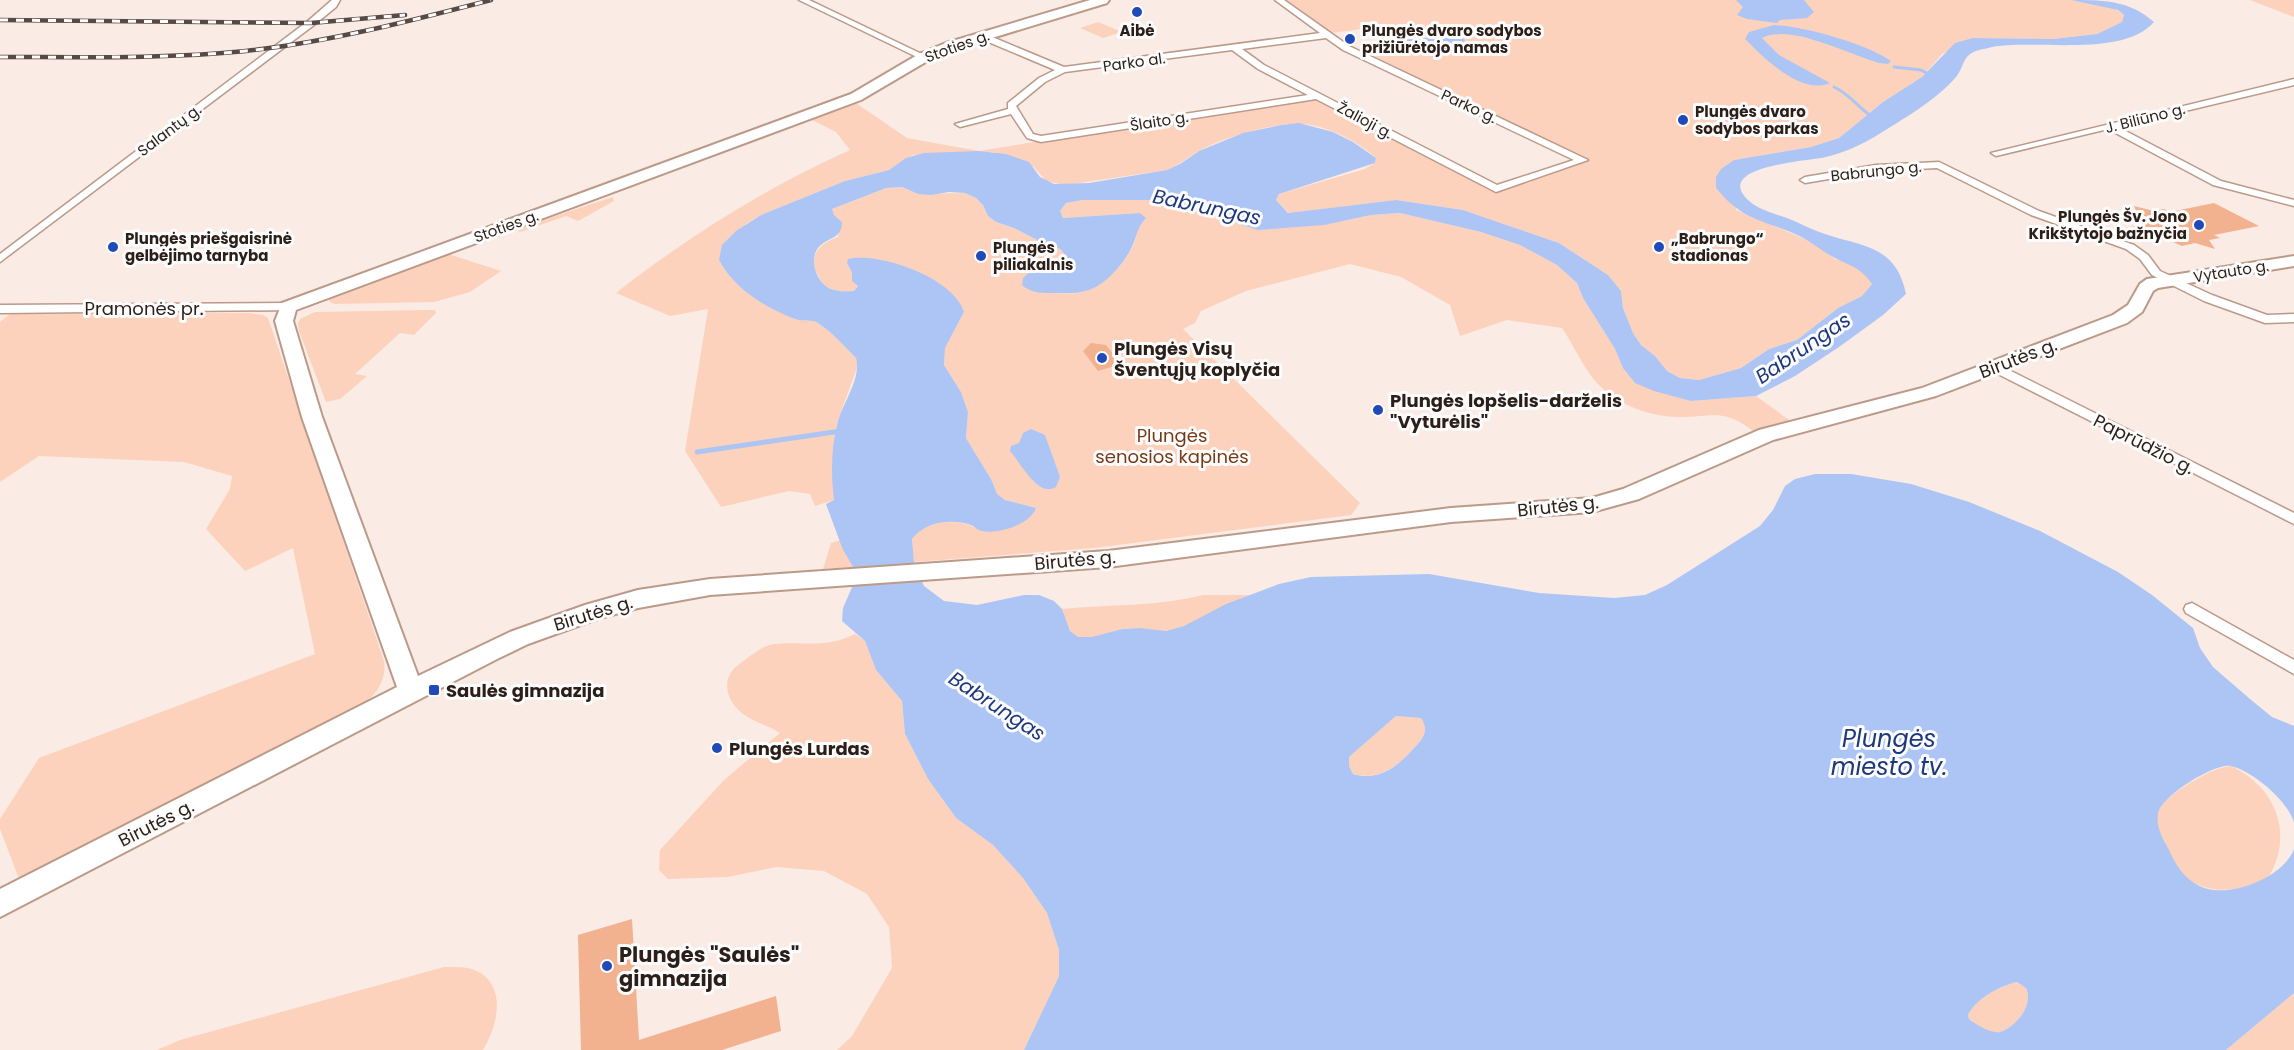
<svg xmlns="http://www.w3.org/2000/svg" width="2294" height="1050" viewBox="0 0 2294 1050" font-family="Poppins,sans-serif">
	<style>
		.green { fill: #fcd2bd }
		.water { fill: #adc5f4; fill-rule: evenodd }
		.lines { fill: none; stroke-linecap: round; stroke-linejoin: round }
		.stream-far1 { stroke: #adc5f4; stroke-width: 3 }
		.stream { stroke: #adc5f4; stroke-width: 5 }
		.building { fill: #f2b18f }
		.minor-casing { stroke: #bb9a89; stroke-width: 3 }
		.secondary-casing { stroke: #bb9a89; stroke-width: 4 }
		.minor { fill: #fff; fill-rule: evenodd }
		.secondary { fill: #fff; fill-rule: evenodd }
		.rail-casing { stroke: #574943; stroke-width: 4.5 }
		.rail { stroke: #fcfcfc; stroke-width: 3; stroke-dasharray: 8; stroke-linecap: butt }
		.poi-dot { fill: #204ab7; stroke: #fcfcfc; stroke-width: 2 }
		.labels { text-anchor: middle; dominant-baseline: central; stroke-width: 6; stroke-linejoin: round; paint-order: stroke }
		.far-poi-label { font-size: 15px; font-weight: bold; fill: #2c1f19; stroke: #fcfcfc; text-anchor: start }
		.far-street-label { font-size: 15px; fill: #2c1f19; stroke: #fcfcfc }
		.street-label { font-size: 18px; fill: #2c1f19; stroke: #fcfcfc }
		.poi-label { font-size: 18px; font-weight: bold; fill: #2c1f19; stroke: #fcfcfc; text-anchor: start }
		.park-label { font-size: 18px; fill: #763a17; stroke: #fcfcfc }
		.water-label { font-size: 20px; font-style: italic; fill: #1d387c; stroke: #fcfcfc }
		.near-poi-label { font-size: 21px; font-weight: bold; fill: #2c1f19; stroke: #fcfcfc; text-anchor: start }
		.near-water-label { font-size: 24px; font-style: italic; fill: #1d387c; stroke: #fcfcfc }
	</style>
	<rect width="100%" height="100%" fill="#faebe4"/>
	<g class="green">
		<path d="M1285,0H2071C2089,3 2110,3 2124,15L2122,22L2097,34L2053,39L1973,38L1942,54L1922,77L1883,102L1839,138L1811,147L1734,160L1736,210L1812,242L1835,259L1850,263L1865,274L1872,284L1862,296L1838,308L1797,340L1769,349L1741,368L1699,380L1680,378L1667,371L1655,356L1641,345L1633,333L1623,308L1621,291L1608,275L1559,243L1463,210L1396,200L1289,213L1276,200L1279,194L1365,169L1375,163L1376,158C1358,141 1326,125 1301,124C1275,122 1221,138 1199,151C1188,157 1179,165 1167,170L1065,185L1046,181L1034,167L993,152L913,155L889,170L845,181L761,215L746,224L719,260C734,289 766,307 795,319C802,322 812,319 818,323C832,332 845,347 856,358L858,365L837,423L834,439V500L815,506L810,494L789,491L721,507L685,451L708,309L670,316L616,293C686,238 769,186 850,150L836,132L808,118L853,101L907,138L979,151L1319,96L1495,191L1587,161L1372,55L1395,49L1369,28L1331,33Z"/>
		<path d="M2250,0H2294V17Z"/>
		<path d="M1098,22L1122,32L1103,38L1080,28Z"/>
		<path d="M902,187L918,194L965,193L976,198L983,205L988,216L996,222L1014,228L1039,241L1060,249L1064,253L1062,257L1030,272C1038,278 1051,291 1060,293C1093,299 1124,269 1135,241C1138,232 1139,222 1140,213L1063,218L1060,211L1066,203L1083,200H1165L1206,208L1236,223L1343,221L1371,215L1400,213L1481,232L1520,245L1557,265L1577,283L1583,298L1615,349L1623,368L1691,401L1756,396L1792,422L1753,431C1722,408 1715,417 1679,417C1651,417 1621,406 1600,386C1586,373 1573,344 1562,328L1507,320L1460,336L1450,305L1401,277L1350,264L1246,291L1201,311L1195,323L1183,329L1360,503L1351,515L1094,548L914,562L912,539C926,519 959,517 980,530L1036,508L1005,500L996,494L991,479L966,438L968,412L961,392L944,365L945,348L964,312L847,263L858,286L854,291C845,291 834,292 826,286C823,284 820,279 818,275C807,256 820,243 838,237L842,222L834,215L832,209L886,188Z"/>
		<path d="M613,197L614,201L578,221L566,216L520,232L516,229Z"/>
		<path d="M445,253L501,271L470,292L434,302L334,304L329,301L330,298Z"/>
		<path d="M426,310H435L436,313L414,335L400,333L355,374L367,376L340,399L326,402L299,331L298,324L300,319L315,312Z"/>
		<path d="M249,313L263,315L268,318L384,661C387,683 374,696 358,710L21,884L0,829V819L39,758L315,654L293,548L245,571L206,529L230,489L232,476L184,462L39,456L0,482V322L10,314Z"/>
		<path d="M841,540L843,550L854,567L823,569L831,543Z"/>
		<path d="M1203,595H1250C1223,605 1197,625 1169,630C1154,633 1138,627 1122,629C1109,631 1090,643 1077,637C1068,632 1065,618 1062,609C1110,604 1156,607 1203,595Z"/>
		<path d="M855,634L865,641L876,670L902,701L905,734L928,779L956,818L993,845L1023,878L1047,913L1059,950V976L1024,1050H837L852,1036L892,968L889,927L867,894L824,871L776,867L728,877L668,879L659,870L660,850L724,780L780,733C769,726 754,722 743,714C726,701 720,679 738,665C749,657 761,646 774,644C805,641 824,649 855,634Z"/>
		<path d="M1396,716L1421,718C1429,730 1424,738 1415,747C1399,765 1380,781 1353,774L1349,766V757Z"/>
		<path d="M2231,766C2276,787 2294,834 2269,876C2242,894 2199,897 2178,869C2172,861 2168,849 2164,840C2159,831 2153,820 2159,810C2165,798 2179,790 2190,783C2204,775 2214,768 2231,766Z"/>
		<path d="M444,967C455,967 467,966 477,971C508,987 497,1027 483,1050H157L180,1040Z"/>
		<path d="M2017,982L2026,988C2034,1005 2016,1027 2000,1032C1991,1035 1976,1024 1969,1019L1968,1015C1976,999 1999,986 2017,982Z"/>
		<path d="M2294,993V1050H2226Z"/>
	</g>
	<g class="water">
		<path d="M1736,0H1804L1814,12L1807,18L1780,20L1777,23L1747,19L1737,15L1743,7Z"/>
		<path d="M2071,0C2103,0 2129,0 2154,22C2123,58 2034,39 1992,47C1985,49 1975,50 1970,54C1963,59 1962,70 1956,77C1935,101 1903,119 1876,136C1861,145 1843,153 1826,157C1812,161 1714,165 1747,199C1758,210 1773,213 1787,218C1800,223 1812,230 1825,234C1863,247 1896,245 1906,294L1883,315L1839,347L1795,376L1756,396L1691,401L1654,391L1635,383L1623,368L1615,349L1583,298L1577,283L1557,265L1520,245L1481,232L1400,213L1371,215L1324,225L1258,230L1236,223L1206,208L1165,200H1083L1066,203L1060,211L1063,218L1140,213L1146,218C1138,226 1138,232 1134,242C1127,261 1105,287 1085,291C1077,294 1066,293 1057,293C1044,293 1032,294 1022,285L1023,278L1030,272L1062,258L1064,253L1060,249L1039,241L1014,228L996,222L988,216L983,205L976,198L965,193L949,192L931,195L918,194L902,187L886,188L832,209L834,215L842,222C842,240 828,236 818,248C808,261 818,287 835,290C840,292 848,291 854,291L858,286L852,281V273L847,263L848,259C880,252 954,278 964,312L945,348L944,365L961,392L968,412L966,438L991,479L997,494L1005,500L1036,508C1030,525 995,536 979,530C976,529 974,526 971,525C951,518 924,522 912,539L914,562L924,586L944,601L977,605L1024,595H1039L1054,601L1062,609L1070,631L1078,637H1092L1122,629L1140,628L1166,631L1184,626L1226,604L1279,584L1311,577L1429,574L1539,593L1614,598L1645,595L1667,585L1760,526L1773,510L1785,486L1795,479L1815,474H1851L1911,484L1969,502L2040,531L2118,572L2152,595L2193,628L2200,648L2213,667L2250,699L2272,717L2294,726V823C2289,802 2253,771 2231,766C2214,763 2160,797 2158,814C2156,827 2162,837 2168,848C2175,863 2181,875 2196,884C2223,902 2283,879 2294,849V993L2226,1050H1024L1059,976V950L1047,913L1023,878L993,845L956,818L928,779L905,734L902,701L876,670L865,641L842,621L843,608L853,585L855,570L843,550L826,504L834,500C831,476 831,448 837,425C841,405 862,379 856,358C845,347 832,332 818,323C812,319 802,322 795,319C766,308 734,289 719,260L722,245L736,231L761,215L845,181L889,170L906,158L924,153L978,151L1006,154L1029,162L1040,177L1054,184L1089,183L1167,170L1180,164L1199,151L1243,133L1281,125L1299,123L1333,132L1353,142L1376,158L1375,163L1279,194L1276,200L1288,213L1396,200L1463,210L1559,243L1608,275L1621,291L1623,308L1633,333L1641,345L1655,356L1667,371L1680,378L1699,380L1741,368L1769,349L1797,340L1838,308L1862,296L1872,284C1860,267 1852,267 1835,258C1821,251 1810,240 1795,234C1760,219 1742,220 1716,188V177L1721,169L1734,160L1811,147L1839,138L1883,102L1922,77L1955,43L1973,38L2053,39L2097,34L2122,22L2124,15L2118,10ZM1396,716L1421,718C1429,730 1424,738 1415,747C1399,765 1380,782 1353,774L1349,766V757ZM2017,982L2026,988C2034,1005 2016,1027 2000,1032C1990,1034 1976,1024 1969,1019L1968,1015C1976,999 1999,986 2017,982Z"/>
		<path d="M1774,25C1803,26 1868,44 1891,61L1888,64L1879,63C1850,55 1790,23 1762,38L1779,55L1830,83C1801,96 1763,57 1745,39L1749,32Z"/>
		<path d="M1441,37L1464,39L1471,54C1458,58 1450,49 1438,48C1424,47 1413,53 1399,49L1396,44L1402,40Z"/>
		<path d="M1031,429L1045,435L1060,477L1056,487C1038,498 1021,463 1010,451L1011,446L1019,443L1023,433Z"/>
	</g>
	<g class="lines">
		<g class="stream-far1">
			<path d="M1894,67L1921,70L1930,75"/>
			<path d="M1834,87C1850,94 1859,109 1874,118"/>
		</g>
		<path class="stream" d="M697,452L841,431"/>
	</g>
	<g class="building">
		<path d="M2214,203L2259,226L2214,235L2220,238L2209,240L2215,249L2195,243L2182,246L2162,237H2152L2125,228L2142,225L2128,217L2138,215L2134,206L2154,211L2164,209L2170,212Z"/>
		<path d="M1091,343L1106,345L1121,364L1098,371L1083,351Z"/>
		<path d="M632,919L639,1040L776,996L781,1031L722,1050H581L578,935Z"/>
	</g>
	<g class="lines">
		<defs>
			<g id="minor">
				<path d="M332,0H340L336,7L314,25L0,262V254L308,21Z"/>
				<path d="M799,0H809L928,57L921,59Z"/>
				<path d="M1275,0H1284L1349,46L1588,160L1496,192L1316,99L1041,142L1027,138L1011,114L960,127L955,124L1008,109V103L1039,78L1055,70L979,38V34H985L1064,67L1320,33ZM1326,38L1343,50L1574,160L1497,185L1264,65L1242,49ZM1232,50L1258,69L1308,95L1041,136L1033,134L1016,106L1045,82L1065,72Z"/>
				<path d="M2294,79V85L2118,127L2221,181L2294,200V206L2213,185L2108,129L1996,156L1991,153Z"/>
				<path d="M1939,162L2039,211L2134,245L2148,255L2160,271L2212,295L2267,315L2294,314V322L2265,323L2204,301L2152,275L2140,259L2126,249L2031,215L1937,168L1876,171L1805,183L1800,180L1805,177L1876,165Z"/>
				<path d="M288,303L294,307L292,310L0,313V305Z"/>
				<path d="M1995,363L2294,513V524L1990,370L1989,367L1990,364Z"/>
				<path d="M2192,603L2294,660V674L2186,613L2184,609L2186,605Z"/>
			</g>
			<path id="secondary" d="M1090,0H1109L1107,3L956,49L929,60L861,100L296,310L293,321L322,417L418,676L510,632L585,605L638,590L710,579L1108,551L1451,508L1592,498L1623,489L1759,430L1922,388L2113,315L2128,305L2140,284L2147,279L2294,256V266L2158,288L2153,291L2142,312L2127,323L1936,396L1773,440L1639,499L1592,512L1451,522L1108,567L710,595L638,608L600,618L528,644L497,659L0,917V889L397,687L302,417L275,321L282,303L851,94L919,54L946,43Z"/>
		</defs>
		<use href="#minor" class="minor-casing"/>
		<use href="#secondary" class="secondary-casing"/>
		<use href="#minor" class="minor"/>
		<use href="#secondary" class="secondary"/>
		<defs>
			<g id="rail">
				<path d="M0,20L311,23L405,15"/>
				<path d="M0,57C82,57 164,59 246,51C329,42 410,21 491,0"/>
			</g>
		</defs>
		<use href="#rail" class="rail-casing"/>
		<use href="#rail" class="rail"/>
	</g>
	<g class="poi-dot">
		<circle cx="1137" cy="12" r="6"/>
		<circle cx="1350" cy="39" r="6"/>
		<circle cx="1683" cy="120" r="6"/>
		<circle cx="2199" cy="225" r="6"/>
		<circle cx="113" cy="247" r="6"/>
		<circle cx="1659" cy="247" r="6"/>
		<circle cx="981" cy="256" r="6"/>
		<circle cx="1102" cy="358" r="6"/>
		<circle cx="1378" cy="410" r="6"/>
		<rect x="428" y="684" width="12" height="12" rx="3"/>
		<circle cx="717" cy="748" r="6"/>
		<circle cx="607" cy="966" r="6"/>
	</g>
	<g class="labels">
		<g class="far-poi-label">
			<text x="1137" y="30" text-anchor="middle">Aibė</text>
			<text x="1362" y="30">Plungės dvaro sodybos<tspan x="1362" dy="17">prižiūrėtojo namas</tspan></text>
			<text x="1695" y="111">Plungės dvaro<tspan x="1695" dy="17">sodybos parkas</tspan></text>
			<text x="2187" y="216" text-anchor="end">Plungės Šv. Jono<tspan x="2187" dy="17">Krikštytojo bažnyčia</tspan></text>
			<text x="125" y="238">Plungės priešgaisrinė<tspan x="125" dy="17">gelbėjimo tarnyba</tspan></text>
			<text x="1671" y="238">„Babrungo“<tspan x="1671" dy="17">stadionas</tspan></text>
			<text x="993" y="247">Plungės<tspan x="993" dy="17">piliakalnis</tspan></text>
		</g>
		<g class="far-street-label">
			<text transform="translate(957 46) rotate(-20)">Stoties g.</text>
			<text transform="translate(1134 62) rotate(-8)">Parko al.</text>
			<text transform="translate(1469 106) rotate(25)">Parko g.</text>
			<text transform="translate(2145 118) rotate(-14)">J. Biliūno g.</text>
			<text transform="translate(1365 120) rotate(28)">Žalioji g.</text>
			<text transform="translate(1159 121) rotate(-9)">Šlaito g.</text>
			<text transform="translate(169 130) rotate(-37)">Salantų g.</text>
			<text transform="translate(1876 171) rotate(-6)">Babrungo g.</text>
			<text transform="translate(506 226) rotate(-20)">Stoties g.</text>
			<text transform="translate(2231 271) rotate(-9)">Vytauto g.</text>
		</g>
		<g class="street-label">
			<text x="144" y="308">Pramonės pr.</text>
			<text transform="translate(2018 358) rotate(-21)">Birutės g.</text>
			<text transform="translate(2144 444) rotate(27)">Paprūdžio g.</text>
			<text transform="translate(1558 506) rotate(-6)">Birutės g.</text>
			<text transform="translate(1075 560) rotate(-5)">Birutės g.</text>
			<text transform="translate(593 613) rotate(-17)">Birutės g.</text>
			<text transform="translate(156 823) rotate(-27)">Birutės g.</text>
		</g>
		<g class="poi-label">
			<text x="1114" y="348">Plungės Visų<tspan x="1114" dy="21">Šventųjų koplyčia</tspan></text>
			<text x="1390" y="400">Plungės lopšelis-darželis<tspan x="1390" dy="21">"Vyturėlis"</tspan></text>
			<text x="446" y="690">Saulės gimnazija</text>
			<text x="729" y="748">Plungės Lurdas</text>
		</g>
		<g class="park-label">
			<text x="1172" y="435">Plungės<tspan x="1172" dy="21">senosios kapinės</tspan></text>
		</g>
		<g class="water-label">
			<text transform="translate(1207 207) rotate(12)">Babrungas</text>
			<text transform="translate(1803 348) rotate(-34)">Babrungas</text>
			<text transform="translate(997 706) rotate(33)">Babrungas</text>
		</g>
		<g class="near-poi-label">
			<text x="619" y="954">Plungės "Saulės"<tspan x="619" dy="24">gimnazija</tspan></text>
		</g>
		<g class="near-water-label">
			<text x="1889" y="738">Plungės<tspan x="1889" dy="28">miesto tv.</tspan></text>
		</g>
	</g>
</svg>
